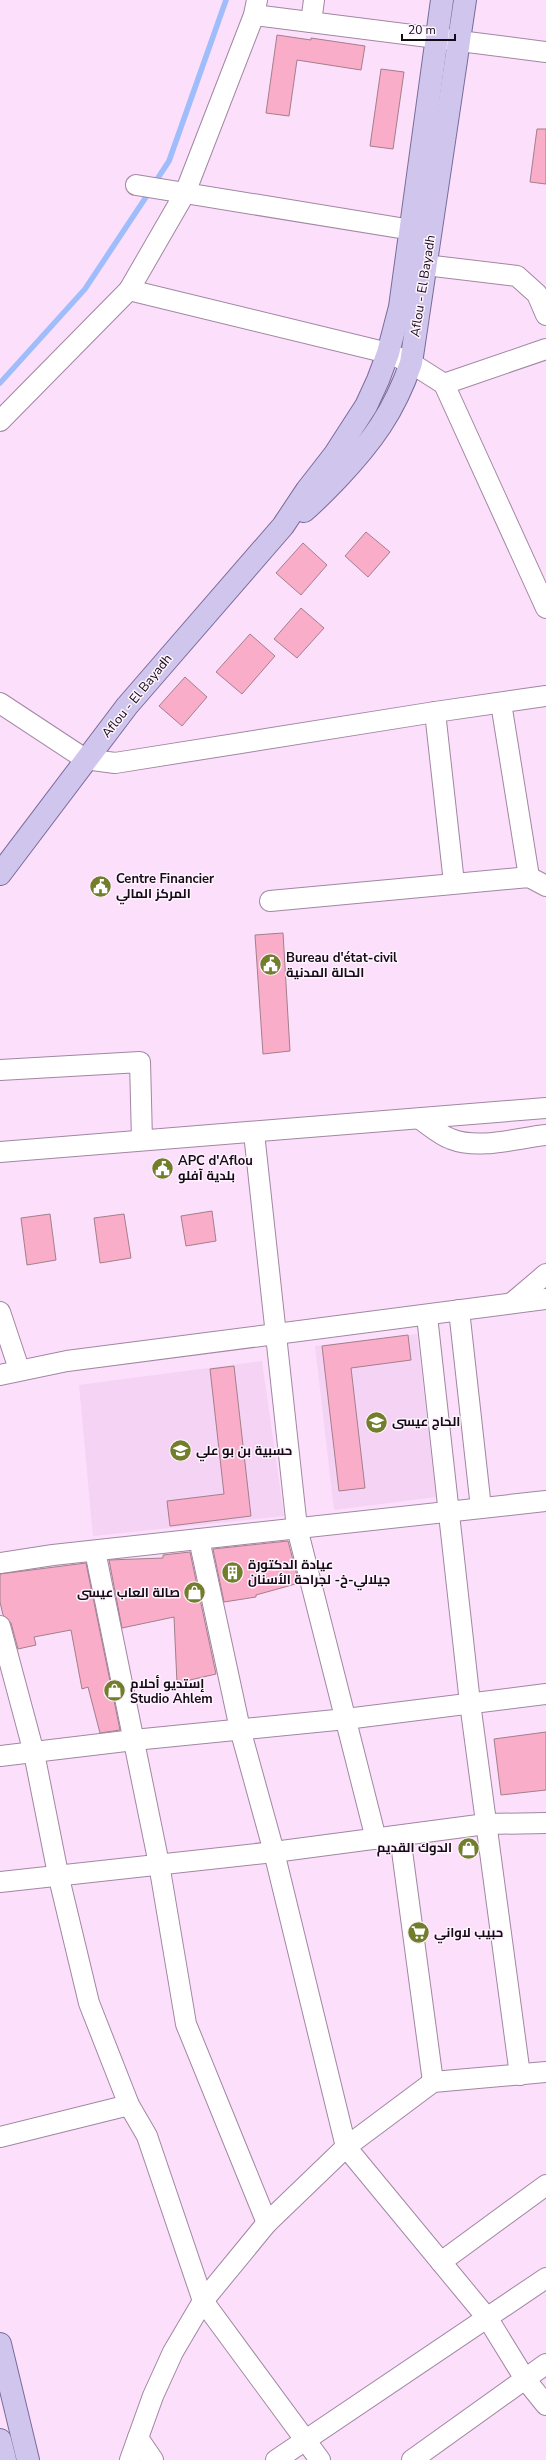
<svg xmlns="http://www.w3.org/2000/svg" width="546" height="2460" viewBox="0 0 546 2460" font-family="'Nunito Sans',Cairo,sans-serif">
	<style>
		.built { fill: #f5d3f5 }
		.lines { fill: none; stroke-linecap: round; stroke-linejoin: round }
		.stream { stroke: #9fbcfb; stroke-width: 5.5 }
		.building { fill: #faadc9; stroke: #a37f8b }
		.minor-casing { stroke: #a187a1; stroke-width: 22 }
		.major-casing { stroke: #7a6c9a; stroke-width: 24 }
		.minor { stroke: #fff; stroke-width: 20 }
		.major { stroke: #d0c6ed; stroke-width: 22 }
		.labels { text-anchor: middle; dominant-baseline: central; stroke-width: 3; stroke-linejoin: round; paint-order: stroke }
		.street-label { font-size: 13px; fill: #150b15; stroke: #fef3fe }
		.poi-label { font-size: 13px; font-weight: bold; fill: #150b15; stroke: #fef3fe; text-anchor: start }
	</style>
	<rect width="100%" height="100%" fill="#fbdffb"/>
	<g class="built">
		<path d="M417,1334L436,1497L334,1510L315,1346Z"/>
		<path d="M262,1361L284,1516L93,1536L79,1385Z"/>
	</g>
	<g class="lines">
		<g class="stream">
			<path d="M154,184L169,161L226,0"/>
			<path d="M0,383L85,289L150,191"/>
		</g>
	</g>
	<g class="building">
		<path d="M277,35L311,40V38L365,46L361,70L297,60L289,116L266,113Z"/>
		<path d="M381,69L404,72L393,149L370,146Z"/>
		<path d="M537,129H546V184L530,182Z"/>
		<path d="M366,532L390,552L368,577L345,556Z"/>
		<path d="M303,543L327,565L301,595L276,573Z"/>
		<path d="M301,608L324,628L297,658L274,639Z"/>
		<path d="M250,634L275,656L242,694L216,672Z"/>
		<path d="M185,677L207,697L182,726L159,706Z"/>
		<path d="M283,933L290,1051L263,1054L255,935Z"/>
		<path d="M212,1211L216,1241L186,1246L181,1216Z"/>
		<path d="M50,1214L56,1260L27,1265L21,1218Z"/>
		<path d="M124,1214L131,1258L100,1263L94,1218Z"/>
		<path d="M408,1335L411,1360L351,1368L365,1488L339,1491L322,1346Z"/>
		<path d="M234,1366L251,1516L170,1526L167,1501L224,1494L210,1369Z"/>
		<path d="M288,1541L299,1583L256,1595V1597L224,1602L213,1549Z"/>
		<path d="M190,1552L216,1674L177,1683L174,1617L122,1628L109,1560L163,1558V1555Z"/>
		<path d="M86,1563L120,1730L100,1733L88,1687L82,1689L71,1630L34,1637L36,1645L18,1649L11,1623L3,1615L0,1602V1574Z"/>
		<path d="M546,1732V1790L501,1795L494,1739Z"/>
	</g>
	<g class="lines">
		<defs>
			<g id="minor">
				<path d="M254,15L546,52"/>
				<path d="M311,22L314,0"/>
				<path d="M136,185L412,230"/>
				<path d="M409,263L517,276L537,294L546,315"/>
				<path d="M129,290L388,353L411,363L444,384L546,349"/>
				<path d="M444,384L546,608"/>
				<path d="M0,421L129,290L185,193L254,15L257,0"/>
				<path d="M0,703L85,759L115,763L435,712L546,696"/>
				<path d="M501,703L529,877"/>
				<path d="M435,712L454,883"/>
				<path d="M270,901L529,877L546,886"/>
				<path d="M0,1070L140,1062L142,1140"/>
				<path d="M420,1119C430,1126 440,1135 451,1139C479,1150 517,1138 546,1135"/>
				<path d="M254,1133L297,1528L376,1839"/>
				<path d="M0,1152L546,1108"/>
				<path d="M513,1302L546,1274"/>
				<path d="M459,1310L481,1508"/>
				<path d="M0,1312L19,1369"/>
				<path d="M427,1316L470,1703L520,2075"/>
				<path d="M0,1375L67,1361L546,1299"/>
				<path d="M199,1539L240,1729L274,1852L346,2147L488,2319L525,2379L546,2405"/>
				<path d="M95,1551L159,1864L186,2024L267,2223"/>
				<path d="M0,1563L53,1555L546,1501"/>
				<path d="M0,1626L34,1753L58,1874L89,2003L129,2105L147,2136L203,2301L320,2460"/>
				<path d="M0,1756L134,1740L346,1719L546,1694"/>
				<path d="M400,1836L433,2082"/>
				<path d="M0,1882L274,1852L486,1824L546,1823"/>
				<path d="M0,2137L129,2105"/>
				<path d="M441,2262L546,2185"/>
				<path d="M138,2438L153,2460"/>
				<path d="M130,2460L153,2396L173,2352L203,2301L267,2223L346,2147L433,2082L546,2072"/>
				<path d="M276,2460L546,2278"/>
				<path d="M412,2460L546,2364"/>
			</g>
			<g id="major">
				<path d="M304,511C316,501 326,490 337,479C372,442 394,412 411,363L465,0"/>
				<path d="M0,874L127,706L283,526L307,490L335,454L366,406L378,380L388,353L400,307L442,0"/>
				<path d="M0,2344L28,2460"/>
				<path d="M0,2440L5,2460"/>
			</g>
		</defs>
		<use href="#minor" class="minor-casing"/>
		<use href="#major" class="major-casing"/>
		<use href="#minor" class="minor"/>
		<use href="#major" class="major"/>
	</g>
	<defs>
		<symbol id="civic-disc" viewBox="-11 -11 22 22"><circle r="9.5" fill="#727e2b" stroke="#fef3fe"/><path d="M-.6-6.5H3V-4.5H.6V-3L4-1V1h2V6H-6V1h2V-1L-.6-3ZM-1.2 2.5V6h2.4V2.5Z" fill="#fff"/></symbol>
		<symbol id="school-disc" viewBox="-11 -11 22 22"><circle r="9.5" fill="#727e2b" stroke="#fef3fe"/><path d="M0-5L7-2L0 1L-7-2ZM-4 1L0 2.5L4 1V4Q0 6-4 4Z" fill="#fff"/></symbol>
		<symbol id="building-disc" viewBox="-11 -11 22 22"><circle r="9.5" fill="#727e2b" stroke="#fef3fe"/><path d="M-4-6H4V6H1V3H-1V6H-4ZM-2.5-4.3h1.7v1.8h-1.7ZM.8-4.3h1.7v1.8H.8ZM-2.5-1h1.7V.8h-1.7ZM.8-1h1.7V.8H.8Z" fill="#fff"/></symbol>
		<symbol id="shop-disc" viewBox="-11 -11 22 22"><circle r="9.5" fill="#727e2b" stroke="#fef3fe"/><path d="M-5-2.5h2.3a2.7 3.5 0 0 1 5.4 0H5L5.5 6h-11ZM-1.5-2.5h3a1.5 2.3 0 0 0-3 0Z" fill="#fff"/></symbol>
		<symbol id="supermarket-disc" viewBox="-11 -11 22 22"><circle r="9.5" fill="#727e2b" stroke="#fef3fe"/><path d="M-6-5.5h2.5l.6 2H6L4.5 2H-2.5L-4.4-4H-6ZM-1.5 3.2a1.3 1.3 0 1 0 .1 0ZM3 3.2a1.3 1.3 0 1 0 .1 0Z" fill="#fff"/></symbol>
	</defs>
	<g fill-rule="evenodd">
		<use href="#civic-disc" x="88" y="874" width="25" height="25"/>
		<use href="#civic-disc" x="258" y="952" width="25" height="25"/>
		<use href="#civic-disc" x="150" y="1156" width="25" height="25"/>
		<use href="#school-disc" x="364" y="1410" width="25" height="25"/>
		<use href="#school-disc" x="168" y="1438" width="25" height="25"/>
		<use href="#building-disc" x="220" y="1560" width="25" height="25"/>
		<use href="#shop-disc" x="182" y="1580" width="25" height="25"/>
		<use href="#shop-disc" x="102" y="1678" width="25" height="25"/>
		<use href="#shop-disc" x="456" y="1836" width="25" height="25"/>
		<use href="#supermarket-disc" x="406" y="1920" width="25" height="25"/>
	</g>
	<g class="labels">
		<g class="street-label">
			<text transform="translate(423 286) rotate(-81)">Aflou - El Bayadh</text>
			<text transform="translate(137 696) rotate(-51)">Aflou - El Bayadh</text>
		</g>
		<g class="poi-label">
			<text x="116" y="879">Centre Financier<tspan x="116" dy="15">المركز المالي</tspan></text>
			<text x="286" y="958">Bureau d'état-civil<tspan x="286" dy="15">الحالة المدنية</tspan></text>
			<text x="178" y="1161">APC d'Aflou<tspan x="178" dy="15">بلدية آفلو</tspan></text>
			<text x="392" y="1422">الحاج عيسى</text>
			<text x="196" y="1451">حسبية بن بو علي</text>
			<text x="248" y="1565">عيادة الدكتورة<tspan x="248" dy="15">جيلالي-خ- لجراحة الأسنان</tspan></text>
			<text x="180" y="1593" text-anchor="end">صالة العاب عيسى</text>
			<text x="130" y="1684">إستديو أحلام<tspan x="130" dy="15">Studio Ahlem</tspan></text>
			<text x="452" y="1848" text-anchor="end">الدوك القديم</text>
			<text x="434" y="1933">حبيب لاواني</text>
		</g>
	</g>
	<path d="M402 34v6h53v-6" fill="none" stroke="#150b15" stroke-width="2"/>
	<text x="408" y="34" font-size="12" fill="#150b15" stroke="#fef3fe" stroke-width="3" paint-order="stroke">20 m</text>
</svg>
